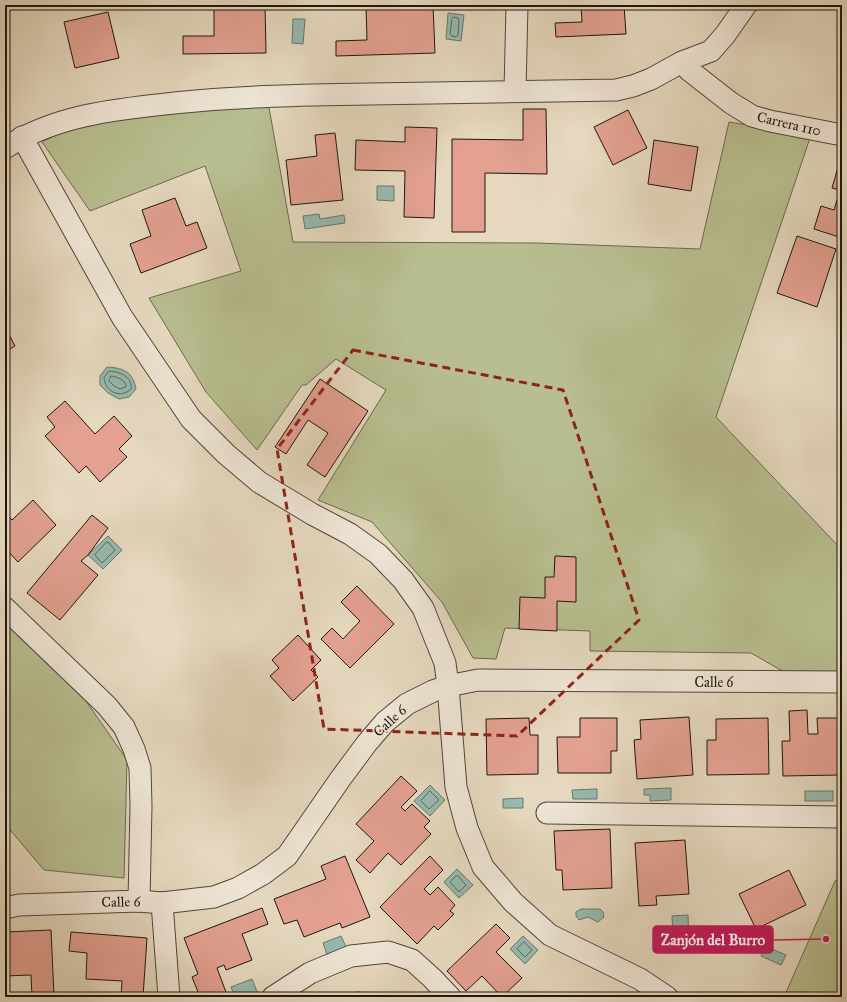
<svg xmlns="http://www.w3.org/2000/svg" width="847" height="1002" viewBox="0 0 847 1002" font-family="'IM FELL Great Primer',serif">
	<style>
		.green { fill: #b8be90; stroke: #6a6a4e }
		.water { fill: #97baaf; stroke: #66786e }
		.lines { fill: none; stroke-linecap: round; stroke-linejoin: round }
		.shore { stroke: #5a685e; stroke-width: 1 }
		.building { fill: #e4a192; stroke: #1d160d }
		.minor-casing { stroke: #4f473a; stroke-width: 23 }
		.minor { stroke: #efe6d6; stroke-width: 21 }
		.marked { fill: none; stroke: #8f2418; stroke-width: 3; stroke-dasharray: 8 5; stroke-linejoin: round }
		.labels { text-anchor: middle; dominant-baseline: central; stroke-width: 3.5; stroke-linejoin: round; paint-order: stroke }
		.street-label { font-size: 14px; fill: #1d160d; stroke: #efe6d6 }
		.leader { fill: none; stroke: #c2185b; stroke-width: 1.5 }
		.callout-dot { fill: #c2185b; stroke: #efe6d6; stroke-width: 1.5 }
		.callout { fill: #c2185b; stroke: #c2185b; stroke-width: 1.5 }
		.callout-label { font-size: 15px; text-anchor: middle; font-weight: bold; fill: #fff }
	</style>
	<rect width="100%" height="100%" fill="#e6d9c0"/>
	<filter id="stains"><feTurbulence type="fractalNoise" baseFrequency=".005" numOctaves="4"/><feColorMatrix values="0 0 0 0 .2 0 0 0 0 .09 0 0 0 0 .02 0 0 0 .5 -.17"/></filter>
	<radialGradient id="worn" r=".72"><stop offset=".6" stop-color="#630" stop-opacity="0"/><stop offset="1" stop-color="#630" stop-opacity=".3"/></radialGradient>
	<g class="green">
		<path d="M268,102L293,242L537,243L700,249L729,122L811,135L716,417L842,550V673H786L751,653L590,651V631L505,628L496,659L473,658L442,602L372,522L318,500L386,390L336,359L306,385H302L257,450L206,392L149,298L241,271L205,166L90,211L42,142L65,130L167,108Z"/>
		<path d="M5,623L86,701L127,760L124,878L44,870L5,824Z"/>
		<path d="M842,878V997H784L835,881Z"/>
	</g>
	<g class="water">
		<path d="M448,13L464,15L461,41L446,39Z"/>
		<path d="M293,19H305L303,44L292,43Z"/>
		<path d="M377,186H394V201L377,200Z"/>
		<path d="M319,214L320,219L344,215L345,223L305,229L303,216Z"/>
		<path d="M107,367C124,368 133,372 136,389L129,397L119,399L108,393L100,385V376Z"/>
		<path d="M108,536L122,550L103,569L88,555Z"/>
		<path d="M430,785L445,800L430,816L414,801Z"/>
		<path d="M671,788V800L650,801V795H644V789Z"/>
		<path d="M597,789V799H573L572,790Z"/>
		<rect x="805" y="791" width="28" height="10"/>
		<path d="M523,798V808H503V799Z"/>
		<path d="M457,869L473,885L459,898L444,882Z"/>
		<path d="M581,909H600L603,912L604,917L598,922L588,917L579,920L576,916V912Z"/>
		<path d="M688,915L689,947H679L678,936H673L672,916Z"/>
		<path d="M341,936L347,949L328,957L323,943Z"/>
		<path d="M523,936L538,950L525,964L510,949Z"/>
		<path d="M765,946L786,955L781,965L761,956Z"/>
		<path d="M252,979L258,994L250,997H235L231,987Z"/>
	</g>
	<g class="lines">
		<g class="shore">
			<path d="M454,17L458,18L459,20L458,35L456,37L452,36L450,34L452,19Z"/>
			<path d="M109,371C120,372 132,376 131,389C121,399 105,392 104,378Z"/>
			<path d="M111,376C118,377 126,380 126,387L120,389L114,386L109,381Z"/>
			<path d="M107,542L109,543L115,550L102,563L95,555Z"/>
			<path d="M430,791L439,800L429,809L421,801Z"/>
			<path d="M458,876L466,885L459,892L450,882L456,876Z"/>
			<path d="M524,942L532,950L525,957L517,949Z"/>
		</g>
	</g>
	<g class="building">
		<path d="M214,5H265L266,53L183,54V36H214Z"/>
		<path d="M366,5H433L435,53L336,56V41L367,40Z"/>
		<path d="M581,5H624L626,34L556,37L555,23L582,22Z"/>
		<path d="M108,12L119,58L75,68L64,22Z"/>
		<path d="M523,109H546L547,174L485,173V232H452V139L523,140Z"/>
		<path d="M628,110L647,148L613,165L594,127Z"/>
		<path d="M405,127L437,128L434,218L404,217L405,171L355,170L356,140L405,142Z"/>
		<path d="M335,133L343,200L291,205L286,160L317,156L315,135Z"/>
		<path d="M654,140L698,147L691,191L648,184Z"/>
		<path d="M839,164L842,165V238L814,229L821,206L834,210L840,190L832,188Z"/>
		<path d="M175,198L186,226L197,222L207,248L141,273L130,244L151,236L142,210Z"/>
		<path d="M797,236L836,249L817,307L777,293Z"/>
		<path d="M5,327L15,346L5,352Z"/>
		<path d="M320,379L368,411L325,477L307,465L328,433L308,420L286,454L275,447Z"/>
		<path d="M65,401L95,434L114,416L132,436L119,449L127,457L100,482L86,466L79,473L45,436L55,427L47,417Z"/>
		<path d="M33,500L56,525L18,562L5,548V512L12,520Z"/>
		<path d="M92,515L108,528L88,555L81,561L98,575L60,620L27,593Z"/>
		<path d="M555,556L576,557V602L557,601V631L519,629L520,597L545,598V577H554Z"/>
		<path d="M357,586L394,624L350,668L321,639L332,628L343,639L360,621L341,602Z"/>
		<path d="M298,635L321,660L311,670L318,677L293,701L270,676L279,668L272,660Z"/>
		<path d="M807,710L808,734H818L817,718H839L841,775L783,776L782,741H790L789,711Z"/>
		<path d="M689,717L693,775L637,779L634,740L641,739L640,720Z"/>
		<path d="M529,718L530,735H538V774L487,775L486,719Z"/>
		<path d="M580,718H617V751H611V773H558L557,737H580Z"/>
		<path d="M768,718L769,774L707,775V740H716V719Z"/>
		<path d="M401,776L417,791L401,807L405,811L412,804L430,821L424,827L431,834L401,865L388,853L370,873L356,860L374,841L356,824Z"/>
		<path d="M610,829L612,888L563,890L562,870H556L554,831Z"/>
		<path d="M685,840L689,894L656,896L657,905L639,906L635,843Z"/>
		<path d="M345,856L370,917L342,928L340,923L304,937L297,920L284,924L274,899L326,879L321,866Z"/>
		<path d="M430,856L443,870L424,889L430,895L438,887L455,905L450,911L454,914L438,930L434,926L417,944L380,907Z"/>
		<path d="M789,870L806,905L756,929L739,894Z"/>
		<path d="M262,908L268,924L242,934L252,960L226,970L224,965L217,968L227,995L221,997H200L192,977L198,974L184,938Z"/>
		<path d="M496,924L510,938L496,952L522,978L502,997L482,976L466,991L447,971Z"/>
		<path d="M51,930L54,996L32,997L31,975L5,976V932Z"/>
		<path d="M71,932L147,938L143,997H121L122,981L86,979L87,953L69,951Z"/>
		<path d="M357,992L378,994L377,997H357Z"/>
	</g>
	<g class="lines">
		<defs>
			<g id="minor">
				<path d="M682,62L690,71L731,103L752,116L770,121L842,135"/>
				<path d="M515,91L517,5"/>
				<path d="M22,137L122,317L191,419L226,454L259,482L312,514L350,534L378,554L403,580L423,608L445,663L448,686L456,787L467,828L483,867L513,902L550,935L640,979L667,997"/>
				<path d="M5,148C55,115 117,109 174,103C240,96 305,95 370,94C452,92 534,91 616,90L633,86L651,79L682,62L711,51L725,35L746,5"/>
				<path d="M5,608L107,706L124,727L134,749L140,768L141,806L139,901"/>
				<path d="M547,813L842,817"/>
				<path d="M162,903L169,997"/>
				<path d="M5,908L19,905L139,901L162,903L214,897L238,888L263,874L287,856L341,778L367,743L385,722L407,704L433,691L448,686L478,680L842,682"/>
				<path d="M273,997L310,973L351,956L388,952L412,960L432,978L450,997"/>
			</g>
		</defs>
		<use href="#minor" class="minor-casing"/>
		<use href="#minor" class="minor"/>
	</g>
	<path class="marked" d="M353,350L563,390L639,620L517,736L324,729L277,449Z"/>
	<g class="labels">
		<g class="street-label">
			<text transform="translate(789 124) rotate(13)">Carrera 110</text>
			<text x="714" y="682">Calle 6</text>
			<text transform="translate(390 721) rotate(-43)">Calle 6</text>
			<text transform="translate(121 902) rotate(-1)">Calle 6</text>
		</g>
	</g>
	<path class="leader" d="M826 939L773 940"/>
	<circle class="callout-dot" cx="826" cy="939" r="4"/>
	<rect class="callout" x="653" y="926" width="120" height="27" rx="4"/>
	<g class="callout-label">
		<text x="713" y="945">Zanjón del Burro</text>
	</g>
	<rect width="847" height="1002" fill="none" stroke="#e6d9c0" stroke-width="20"/>
	<rect x="6" y="6" width="835" height="990" fill="none" stroke="#1d160d" stroke-width="2"/>
	<rect x="10" y="10" width="827" height="982" fill="none" stroke="#1d160d"/>
	<rect width="100%" height="100%" filter="url(#stains)"/>
	<rect width="100%" height="100%" fill="url(#worn)"/>
</svg>
